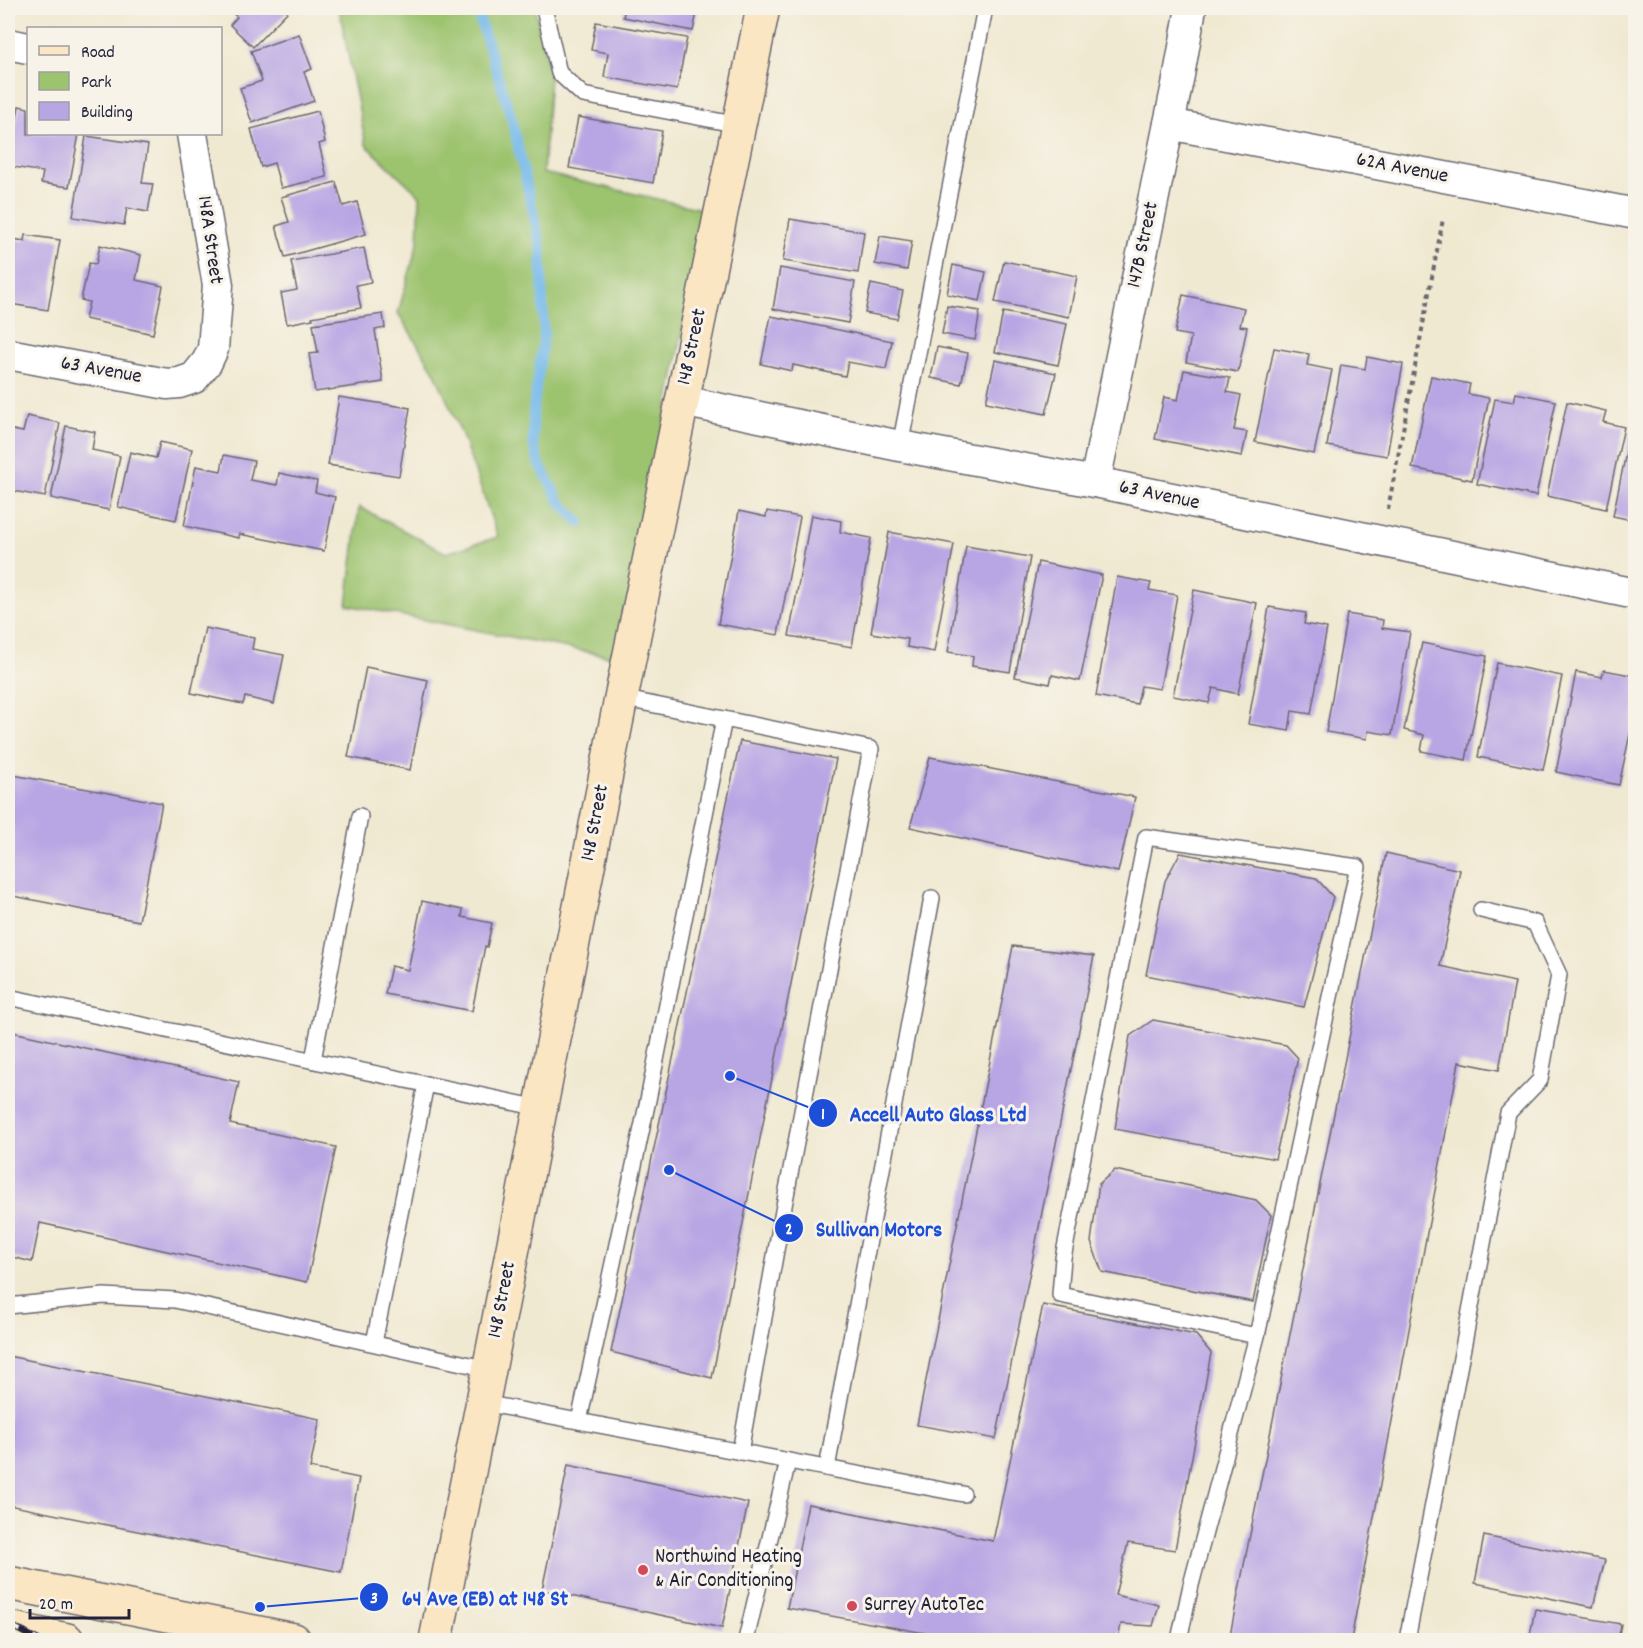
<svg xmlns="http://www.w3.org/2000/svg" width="1643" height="1648" viewBox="0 0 1643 1648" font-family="Dekko,sans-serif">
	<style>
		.green { fill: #9cc36e; stroke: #5f7254; stroke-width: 1.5 }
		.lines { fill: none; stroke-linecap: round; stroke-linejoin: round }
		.stream { stroke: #75b9eb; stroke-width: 10 }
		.building { fill: #b8a5e4 }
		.service-casing { stroke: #6a6870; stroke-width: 18 }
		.minor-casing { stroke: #6a6870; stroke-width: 33 }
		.secondary-casing { stroke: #6a6870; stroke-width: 36 }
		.path { stroke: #6a6870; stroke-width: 4; stroke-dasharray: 4.5 4.5; stroke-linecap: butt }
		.service { stroke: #fff; stroke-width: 15 }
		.minor { stroke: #fff; stroke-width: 30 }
		.secondary { stroke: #fbe6c4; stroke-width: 33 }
		.rail-casing { stroke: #22223b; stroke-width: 7 }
		.rail { stroke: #f7f3e8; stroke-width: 4.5; stroke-dasharray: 14; stroke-linecap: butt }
		.poi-dot { fill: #d1495b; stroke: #f7f3e8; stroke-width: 2 }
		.labels { text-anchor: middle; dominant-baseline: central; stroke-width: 6; stroke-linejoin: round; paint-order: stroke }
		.street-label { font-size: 21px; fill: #22223b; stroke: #f7f3e8 }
		.poi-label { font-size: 21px; fill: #22223b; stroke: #f7f3e8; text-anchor: start }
		.leader { fill: none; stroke: #1d4ed8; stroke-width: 2 }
		.callout-dot { fill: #1d4ed8; stroke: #f7f3e8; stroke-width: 2 }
		.mark-label { font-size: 18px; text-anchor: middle; font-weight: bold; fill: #fff }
		.callout-label { font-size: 22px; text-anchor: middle; font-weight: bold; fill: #1d4ed8; stroke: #f7f3e8; stroke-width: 6; stroke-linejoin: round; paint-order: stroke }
	</style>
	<rect width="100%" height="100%" fill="#f7f3e8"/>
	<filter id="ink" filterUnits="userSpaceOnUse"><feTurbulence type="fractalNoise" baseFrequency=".0167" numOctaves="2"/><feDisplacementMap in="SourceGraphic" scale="12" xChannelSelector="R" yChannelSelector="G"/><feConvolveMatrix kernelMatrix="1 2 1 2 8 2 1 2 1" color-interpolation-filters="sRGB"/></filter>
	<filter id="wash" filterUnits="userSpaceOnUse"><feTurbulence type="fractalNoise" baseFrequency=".008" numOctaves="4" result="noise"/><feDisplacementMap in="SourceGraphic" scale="24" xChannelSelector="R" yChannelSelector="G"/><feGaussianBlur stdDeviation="1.35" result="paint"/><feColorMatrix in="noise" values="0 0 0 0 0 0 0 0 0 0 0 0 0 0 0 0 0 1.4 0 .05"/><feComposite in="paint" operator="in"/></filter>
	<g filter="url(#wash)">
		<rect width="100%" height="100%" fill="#f0e9d2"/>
		<path class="green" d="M339,8H535L550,76L543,173L706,210L619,658L347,605L359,507L446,553L498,537L461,432L434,371L398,313L418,242L420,196L366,145Z"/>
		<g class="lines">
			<path class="stream" d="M476,8L511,116L541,247L544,333L533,411V442L538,461L560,502L580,523"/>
		</g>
		<g id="blocks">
			<g class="building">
				<path d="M227,8H291L253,47L230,25L237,17Z"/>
				<path d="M625,8H698L693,31L623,17Z"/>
				<path d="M596,22L687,38L677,90L604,77L608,53L591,50Z"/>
				<path d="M299,34L312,69L304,72L314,101L252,123L240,88L262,81L251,51Z"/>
				<path d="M19,106L28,108V134H79L69,187L41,183L43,172L8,166Z"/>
				<path d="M318,111L325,142L319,144L327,177L281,188L274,163L261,167L251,129Z"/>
				<path d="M578,117L662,131L653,183L569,168Z"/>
				<path d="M86,136L148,145L142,183L153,184L148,212L127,208L124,225L73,217Z"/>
				<path d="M336,182L343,206L357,202L366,234L285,257L276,226L289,222L281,197Z"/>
				<path d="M790,219L864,232L858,273L783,261Z"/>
				<path d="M25,235L60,240L48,310L10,304L11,296H8V238L24,241Z"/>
				<path d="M880,236L912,241L907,270L875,264Z"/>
				<path d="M100,245L141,255L136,280L163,286L153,334L85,319L89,302L81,300L89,263L96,264Z"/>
				<path d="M364,248L371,282L356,285L361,308L312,317L313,319L287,324L281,293L297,290L291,261Z"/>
				<path d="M1004,261L1077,276L1069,317L995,302Z"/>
				<path d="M953,265L986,272L980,301L947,294Z"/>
				<path d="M780,268L855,282L848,323L773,309Z"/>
				<path d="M871,284L903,291L897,319L865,313Z"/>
				<path d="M1183,295L1244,308L1240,326L1247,327L1238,372L1186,362L1191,336L1175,333Z"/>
				<path d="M947,306L980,311L975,340L942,334Z"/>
				<path d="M1003,312L1067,324L1058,365L995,352Z"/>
				<path d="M383,314L385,328L375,330L383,382L315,392L309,354L318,353L313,324Z"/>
				<path d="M771,316L892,341L886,369L848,362L845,376L793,365L792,371L761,364Z"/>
				<path d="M937,347L968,353L961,384L931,378Z"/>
				<path d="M1274,348L1309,354L1307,365L1332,370L1314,454L1255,442Z"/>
				<path d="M1367,357L1403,364L1387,456L1327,446L1341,365L1365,369Z"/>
				<path d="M995,360L1056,373L1046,414L986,402Z"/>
				<path d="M1184,370L1230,378L1227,392L1241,395L1234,430L1247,432L1242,456L1155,439L1164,397L1178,400Z"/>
				<path d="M1431,376L1470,384L1468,394L1489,398L1472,480L1412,468Z"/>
				<path d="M1516,393L1556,401L1536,496L1477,484L1495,399L1514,402Z"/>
				<path d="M339,397L410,408L399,476L328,465Z"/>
				<path d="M1567,402L1606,411L1603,422L1624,427L1606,509L1547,496Z"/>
				<path d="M27,416L60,423L45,497L8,490V429L23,432Z"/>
				<path d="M66,426L95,432L92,450L120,456L109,510L51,498Z"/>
				<path d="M1630,433L1636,434V521L1613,516Z"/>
				<path d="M160,442L192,449L176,520L118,507L130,452L156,458Z"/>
				<path d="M224,455L254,461L250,480L277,485L279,473L317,481L315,492L335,497L324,551L239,534V538L184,526L196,466L221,471Z"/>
				<path d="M739,511L766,517L767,511L800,517L778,635L718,624Z"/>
				<path d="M811,515L841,521L840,532L871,538L852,647L789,636Z"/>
				<path d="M889,532L954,544L934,652L907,647L908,639L871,633Z"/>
				<path d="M966,546L1030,557L1010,672L972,666L973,656L948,652Z"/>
				<path d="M1038,562L1102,575L1080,681L1052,675L1050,684L1015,677Z"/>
				<path d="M1117,577L1151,583L1149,590L1177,595L1160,689L1141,686L1137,704L1096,696Z"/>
				<path d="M1194,590L1257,603L1238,694L1213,688L1209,703L1173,696Z"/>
				<path d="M1269,607L1306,613L1304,624L1327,628L1311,714L1292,711L1289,731L1248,724Z"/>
				<path d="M1347,614L1383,620L1382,628L1410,632L1392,735L1368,731L1367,739L1326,732Z"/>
				<path d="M205,628L254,638L252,649L284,655L274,704L245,697L243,704L191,693Z"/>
				<path d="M1422,643L1487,656L1466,760L1421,751L1424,735L1404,730Z"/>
				<path d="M1497,663L1562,676L1543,770L1478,757Z"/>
				<path d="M366,667L428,680L410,770L348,757Z"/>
				<path d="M1604,670L1636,676V706L1619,785L1556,772L1576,672L1602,677Z"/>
				<path d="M740,741L836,759L712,1378L611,1352Z"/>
				<path d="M930,757L1135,797L1118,872L910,827Z"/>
				<path d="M8,774L162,803L139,921L8,895Z"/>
				<path d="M1634,780H1636V800L1631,799Z"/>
				<path d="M1180,853L1316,878L1333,897L1304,1007L1146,975L1165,881Z"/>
				<path d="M1386,853L1460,870L1440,966L1515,982L1499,1070L1459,1062L1351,1640H1229Z"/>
				<path d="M422,901L463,910L462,917L492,923L487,947L485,946L472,1011L385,994L391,966L408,970Z"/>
				<path d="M1013,946L1094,956L996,1439L917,1425Z"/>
				<path d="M1153,1020L1286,1045L1298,1058L1275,1159L1115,1129L1130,1036Z"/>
				<path d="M8,1031L239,1082L230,1124L336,1147L307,1282L40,1223L32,1262L8,1256Z"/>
				<path d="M1115,1170L1256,1200L1271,1215L1253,1302L1102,1272L1091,1242L1099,1184Z"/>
				<path d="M1043,1305L1196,1335L1211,1353L1175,1550L1128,1543L1115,1595L1159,1605L1153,1626L1121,1624L1118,1640H963L787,1608L808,1504L993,1541Z"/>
				<path d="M8,1356L320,1419L310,1468L359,1478L341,1572L8,1505Z"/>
				<path d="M568,1465L748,1503L722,1628L542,1590Z"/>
				<path d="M1484,1536L1605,1560L1593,1607L1475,1583Z"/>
				<path d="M1535,1609L1621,1624L1618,1640H1529Z"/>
			</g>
		</g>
	</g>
	<g filter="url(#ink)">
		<use href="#blocks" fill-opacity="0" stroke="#6a6870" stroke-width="1.5"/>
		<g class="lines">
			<defs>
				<g id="service">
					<path d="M544,8L559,73L583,95L739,125"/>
					<path d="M900,446L985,8"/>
					<path d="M621,698L871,749L783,1211L740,1452"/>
					<path d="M8,997L540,1108"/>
					<path d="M313,1060L360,816"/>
					<path d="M8,1306L104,1296L175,1300L489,1369"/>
					<path d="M374,1343L426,1084"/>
					<path d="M483,1403L963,1494"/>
					<path d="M579,1421L648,1100L724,719"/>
					<path d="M827,1468L932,898"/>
					<path d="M746,1640L788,1461"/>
					<path d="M1179,1640L1191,1585L1257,1336L1358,867L1146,837L1063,1258L1060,1295L1257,1336"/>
					<path d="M1407,1640L1508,1113L1540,1080L1559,975L1535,923L1481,910"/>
				</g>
				<g id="minor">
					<path d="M8,44L28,48"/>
					<path d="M1169,124L1636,214"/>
					<path d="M8,354L167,384L179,383L194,378L207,362L213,349L218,285L192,134"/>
					<path d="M682,401L900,446L1095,482L1636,594"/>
					<path d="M1095,482L1179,75L1191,8"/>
				</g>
				<g id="secondary">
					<path d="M8,1583L294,1640"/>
					<path d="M8,1628L67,1640"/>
					<path d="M436,1640L621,698L763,8"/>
				</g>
			</defs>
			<use href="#service" class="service-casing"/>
			<use href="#minor" class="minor-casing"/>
			<use href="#secondary" class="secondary-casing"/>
			<path class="path" d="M1388,509L1443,219"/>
			<use href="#service" class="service"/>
			<use href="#minor" class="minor"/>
			<use href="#secondary" class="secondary"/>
			<defs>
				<path id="rail" d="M8,1624L38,1640"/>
			</defs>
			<use href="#rail" class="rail-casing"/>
			<use href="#rail" class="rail"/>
		</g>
	</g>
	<g class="poi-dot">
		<circle cx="643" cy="1570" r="6"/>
		<circle cx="852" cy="1606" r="6"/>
	</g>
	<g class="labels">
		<g class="street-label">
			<text transform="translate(1402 169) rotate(11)">62A Avenue</text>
			<text transform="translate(209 240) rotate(82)">148A Street</text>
			<text transform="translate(1144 245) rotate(-78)">147B Street</text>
			<text transform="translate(693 347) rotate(-78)">148 Street</text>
			<text transform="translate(101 371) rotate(10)">63 Avenue</text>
			<text transform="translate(1159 496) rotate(12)">63 Avenue</text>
			<text transform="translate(596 823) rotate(-79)">148 Street</text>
			<text transform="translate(503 1300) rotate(-79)">148 Street</text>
		</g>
		<g class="poi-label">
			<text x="655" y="1558">Northwind Heating<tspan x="655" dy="24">&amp; Air Conditioning</tspan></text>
			<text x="864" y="1606">Surrey AutoTec</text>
		</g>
	</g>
	<path class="leader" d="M730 1076L823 1113M669 1170L789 1228M260 1607L374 1597"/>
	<g class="callout-dot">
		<circle cx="730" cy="1076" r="6"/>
		<circle cx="669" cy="1170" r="6"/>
		<circle cx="260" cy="1607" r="6"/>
		<circle cx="823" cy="1113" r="15"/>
		<circle cx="789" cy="1228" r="15"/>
		<circle cx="374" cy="1597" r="15"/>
	</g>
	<g class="mark-label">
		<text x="823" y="1119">1</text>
		<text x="789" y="1234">2</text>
		<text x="374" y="1603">3</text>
	</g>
	<g class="callout-label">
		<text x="938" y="1121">Accell Auto Glass Ltd</text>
		<text x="879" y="1236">Sullivan Motors</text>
		<text x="485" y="1605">64 Ave (EB) at 148 St</text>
	</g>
	<rect width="1643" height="1648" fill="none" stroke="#f7f3e8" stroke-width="30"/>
	<rect x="27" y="27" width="195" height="108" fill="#f7f3e8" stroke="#a29fa3" stroke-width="1.5"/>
	<rect x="39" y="46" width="30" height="9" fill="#fbe6c4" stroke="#a29fa3" stroke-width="1.5"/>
	<text x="81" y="57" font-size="18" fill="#22223b">Road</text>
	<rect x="39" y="72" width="30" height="18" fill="#9cc36e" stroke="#a29fa3" stroke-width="1.5"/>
	<text x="81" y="87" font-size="18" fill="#22223b">Park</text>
	<rect x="39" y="102" width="30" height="18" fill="#b8a5e4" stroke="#a29fa3" stroke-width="1.5"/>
	<text x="81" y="117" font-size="18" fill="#22223b">Building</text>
	<path d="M30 1609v9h99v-9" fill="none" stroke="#22223b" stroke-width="3"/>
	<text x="39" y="1609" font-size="18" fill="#22223b" stroke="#f7f3e8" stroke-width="4.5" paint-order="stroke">20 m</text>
</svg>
